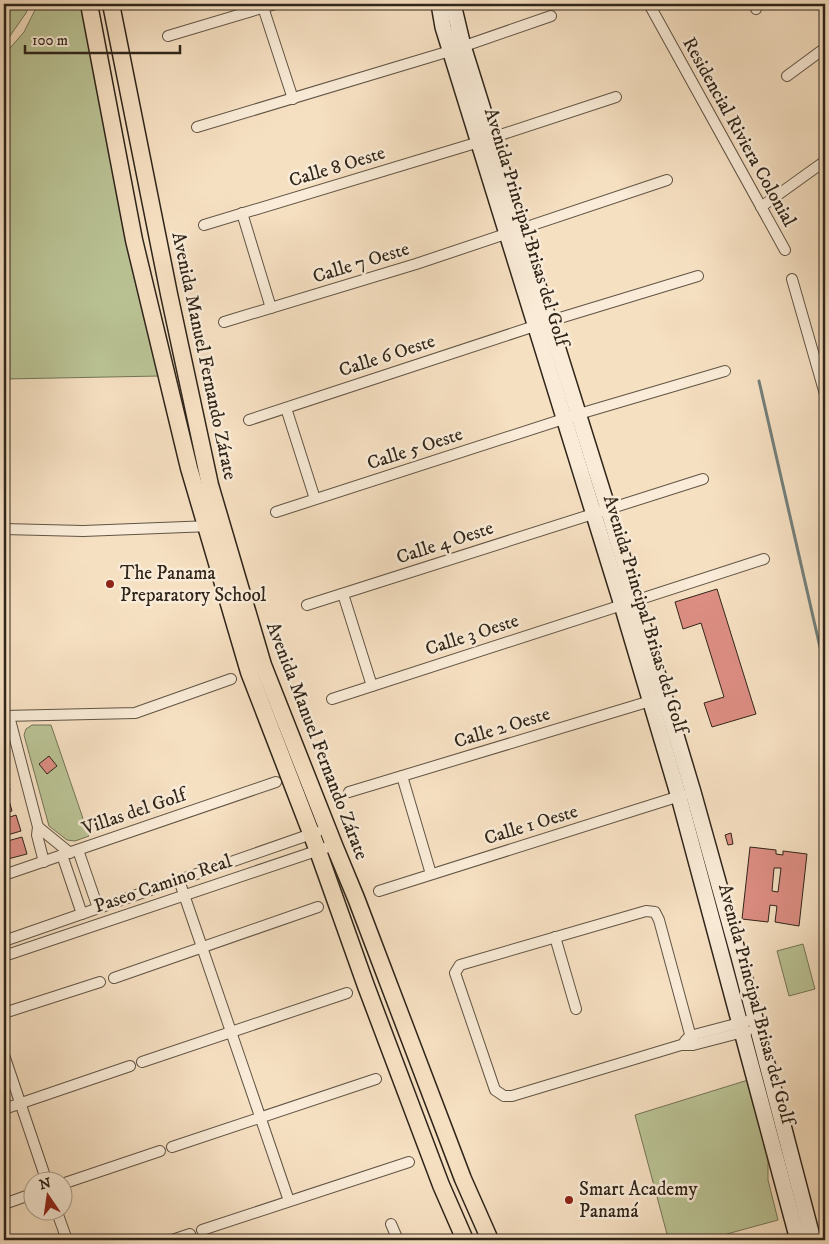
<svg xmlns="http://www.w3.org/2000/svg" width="829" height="1244" viewBox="0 0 829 1244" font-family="'IM FELL DW Pica',serif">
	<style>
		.green { fill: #bac395; stroke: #747458 }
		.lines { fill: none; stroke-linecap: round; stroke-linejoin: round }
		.stream { stroke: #737f7b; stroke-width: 3 }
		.building { fill: #dd8e83; stroke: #2f251a; fill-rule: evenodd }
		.street-casing { stroke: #615444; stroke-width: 12 }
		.secondary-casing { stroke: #2f251a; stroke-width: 18 }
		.primary-casing { stroke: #2f251a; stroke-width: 19 }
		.street { stroke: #f9ebd7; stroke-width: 10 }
		.secondary { stroke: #f9ebd7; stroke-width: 15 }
		.primary { stroke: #f6e0c2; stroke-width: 16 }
		.poi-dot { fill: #8f2418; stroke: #f9ebd7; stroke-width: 2 }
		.labels { text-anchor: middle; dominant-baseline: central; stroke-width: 5; stroke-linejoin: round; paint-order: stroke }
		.street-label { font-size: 19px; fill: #2f251a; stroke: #f9ebd7 }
		.poi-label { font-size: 19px; fill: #2f251a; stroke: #f9ebd7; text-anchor: start }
	</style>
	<rect width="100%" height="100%" fill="#f6e0c2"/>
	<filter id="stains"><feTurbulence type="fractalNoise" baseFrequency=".004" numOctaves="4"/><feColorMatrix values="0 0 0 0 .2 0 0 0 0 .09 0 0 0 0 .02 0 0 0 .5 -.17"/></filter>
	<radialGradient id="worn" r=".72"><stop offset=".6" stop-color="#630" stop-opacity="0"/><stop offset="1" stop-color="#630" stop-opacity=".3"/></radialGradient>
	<g class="green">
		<path d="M4,4H29L26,13L5,43H4Z"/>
		<path d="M36,4H89L160,376L4,379V55L24,32L36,8Z"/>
		<path d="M32,725H51L89,836L75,841L67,840L49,826L24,735L26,729Z"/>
		<path d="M803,944L815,989L789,996L777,951Z"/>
		<path d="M748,1080L768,1155V1180L778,1220L705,1240H679L667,1234L635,1115Z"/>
	</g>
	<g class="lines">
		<path class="stream" d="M759,381L825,669"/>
	</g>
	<g class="building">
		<path d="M717,589L756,714L712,727L704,703L724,697L701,623L683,629L675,602Z"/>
		<path d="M49,756L57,766L47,774L39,764Z"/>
		<path d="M4,774H6L10,790L4,792Z"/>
		<path d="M8,797L12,811L4,813V799Z"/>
		<path d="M16,815L21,831L4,836V819Z"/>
		<path d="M731,833L733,844L728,845L725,835Z"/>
		<path d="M22,837L27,854L4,860V842Z"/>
		<path d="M750,847L776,850V854L783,855V851L807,854L799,926L775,922L777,906L770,905L768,922L742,919ZM774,868H781L778,892L772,891Z"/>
	</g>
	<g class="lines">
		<defs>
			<g id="street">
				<path d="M262,4L293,99"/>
				<path d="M649,4L785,250"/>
				<path d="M755,4L756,9"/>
				<path d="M825,4V5"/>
				<path d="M168,36L275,4"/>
				<path d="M787,76L825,48"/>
				<path d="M197,127L450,51L551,16"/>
				<path d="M761,207L825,161"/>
				<path d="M242,213L271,308"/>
				<path d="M204,225L479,142L616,97"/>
				<path d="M792,279L825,394"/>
				<path d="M224,322L416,264L667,180"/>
				<path d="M286,408L315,499"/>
				<path d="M249,420L550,321L698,276"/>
				<path d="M276,512L579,414L725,371"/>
				<path d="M4,529L83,531L211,526"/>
				<path d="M343,594L372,686"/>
				<path d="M307,605L703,479"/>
				<path d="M332,699L764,559"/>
				<path d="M4,716L135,713L231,679"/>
				<path d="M9,716L38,827L37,835L44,862"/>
				<path d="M402,776L431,874"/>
				<path d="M349,792L657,699"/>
				<path d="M38,827L70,853"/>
				<path d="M78,850L98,908"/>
				<path d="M62,855L82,914"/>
				<path d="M4,875L276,782"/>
				<path d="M179,880L289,1201"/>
				<path d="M379,891L683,795"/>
				<path d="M555,937L576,1009"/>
				<path d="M4,941L317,832"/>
				<path d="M4,956L334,845"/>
				<path d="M114,978L318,907"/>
				<path d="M4,1013L100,982"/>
				<path d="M685,1041L690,1036L755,1019"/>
				<path d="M693,1045L659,920L655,912L646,911L460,965L455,973L495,1090L504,1096H512L681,1045H693L747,1031"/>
				<path d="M4,1055L47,1182"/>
				<path d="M142,1062L347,993"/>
				<path d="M4,1109L130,1066"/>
				<path d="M172,1147L376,1079"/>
				<path d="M62,1184L160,1151"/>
				<path d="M4,1204L32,1194"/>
				<path d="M57,1212L67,1240"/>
				<path d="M391,1224L398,1240"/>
				<path d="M202,1230L409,1162"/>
				<path d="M172,1240L190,1234"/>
			</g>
			<g id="secondary">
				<path d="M439,4L443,27L622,605L679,797L798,1240"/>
				<path d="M453,4L463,46L608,509L693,792L739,957L813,1240"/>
			</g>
			<g id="primary">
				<path d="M89,4L134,240L189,468L249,672L318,851L366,986L441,1185L465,1240"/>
				<path d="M111,4L169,294L210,485L263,665L334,845L356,898L463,1179L490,1240"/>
			</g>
		</defs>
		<use href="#street" class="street-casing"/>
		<use href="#secondary" class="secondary-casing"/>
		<use href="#primary" class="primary-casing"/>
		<use href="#street" class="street"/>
		<use href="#secondary" class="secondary"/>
		<use href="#primary" class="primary"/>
	</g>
	<g class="poi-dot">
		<circle cx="110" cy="584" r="5"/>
		<circle cx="569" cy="1200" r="5"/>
	</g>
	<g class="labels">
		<g class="street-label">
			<text transform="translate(739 132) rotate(61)">Residencial Riviera Colonial</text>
			<text transform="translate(337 167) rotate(-17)">Calle 8 Oeste</text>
			<text transform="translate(526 227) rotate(73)">Avenida Principal Brisas del Golf</text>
			<text transform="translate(361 263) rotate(-17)">Calle 7 Oeste</text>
			<text transform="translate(204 356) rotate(78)">Avenida Manuel Fernando Zárate</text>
			<text transform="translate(387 356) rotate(-18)">Calle 6 Oeste</text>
			<text transform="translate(415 449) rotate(-18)">Calle 5 Oeste</text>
			<text transform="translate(445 543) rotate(-18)">Calle 4 Oeste</text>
			<text transform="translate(645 614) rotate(73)">Avenida Principal Brisas del Golf</text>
			<text transform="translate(472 635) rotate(-18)">Calle 3 Oeste</text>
			<text transform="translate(502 728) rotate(-17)">Calle 2 Oeste</text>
			<text transform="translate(317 741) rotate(69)">Avenida Manuel Fernando Zárate</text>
			<text transform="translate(134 812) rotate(-19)">Villas del Golf</text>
			<text transform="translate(531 825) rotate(-17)">Calle 1 Oeste</text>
			<text transform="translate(163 884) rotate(-19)">Paseo Camino Real</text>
			<text transform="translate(756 1004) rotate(75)">Avenida Principal Brisas del Golf</text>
		</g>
		<g class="poi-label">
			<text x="120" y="573">The Panama<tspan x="120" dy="22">Preparatory School</tspan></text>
			<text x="579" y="1189">Smart Academy<tspan x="579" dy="22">Panamá</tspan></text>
		</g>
	</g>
	<rect width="829" height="1244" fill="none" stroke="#f6e0c2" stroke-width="20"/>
	<rect x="5" y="5" width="819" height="1234" fill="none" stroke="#2f251a" stroke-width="2.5"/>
	<rect x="10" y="10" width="809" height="1224" fill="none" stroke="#2f251a"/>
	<g transform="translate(48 1196) rotate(347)"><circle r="24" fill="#f9ebd7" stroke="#a89c8b"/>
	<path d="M0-4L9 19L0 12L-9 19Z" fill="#8f2418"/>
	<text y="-8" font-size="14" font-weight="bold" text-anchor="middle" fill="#2f251a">N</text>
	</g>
	<path d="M25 45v8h155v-8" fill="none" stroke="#2f251a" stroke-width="2.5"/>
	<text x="32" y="45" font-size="15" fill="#2f251a" stroke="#f9ebd7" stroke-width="4" paint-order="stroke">100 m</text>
	<rect width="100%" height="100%" filter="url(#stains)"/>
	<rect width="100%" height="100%" fill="url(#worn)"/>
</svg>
